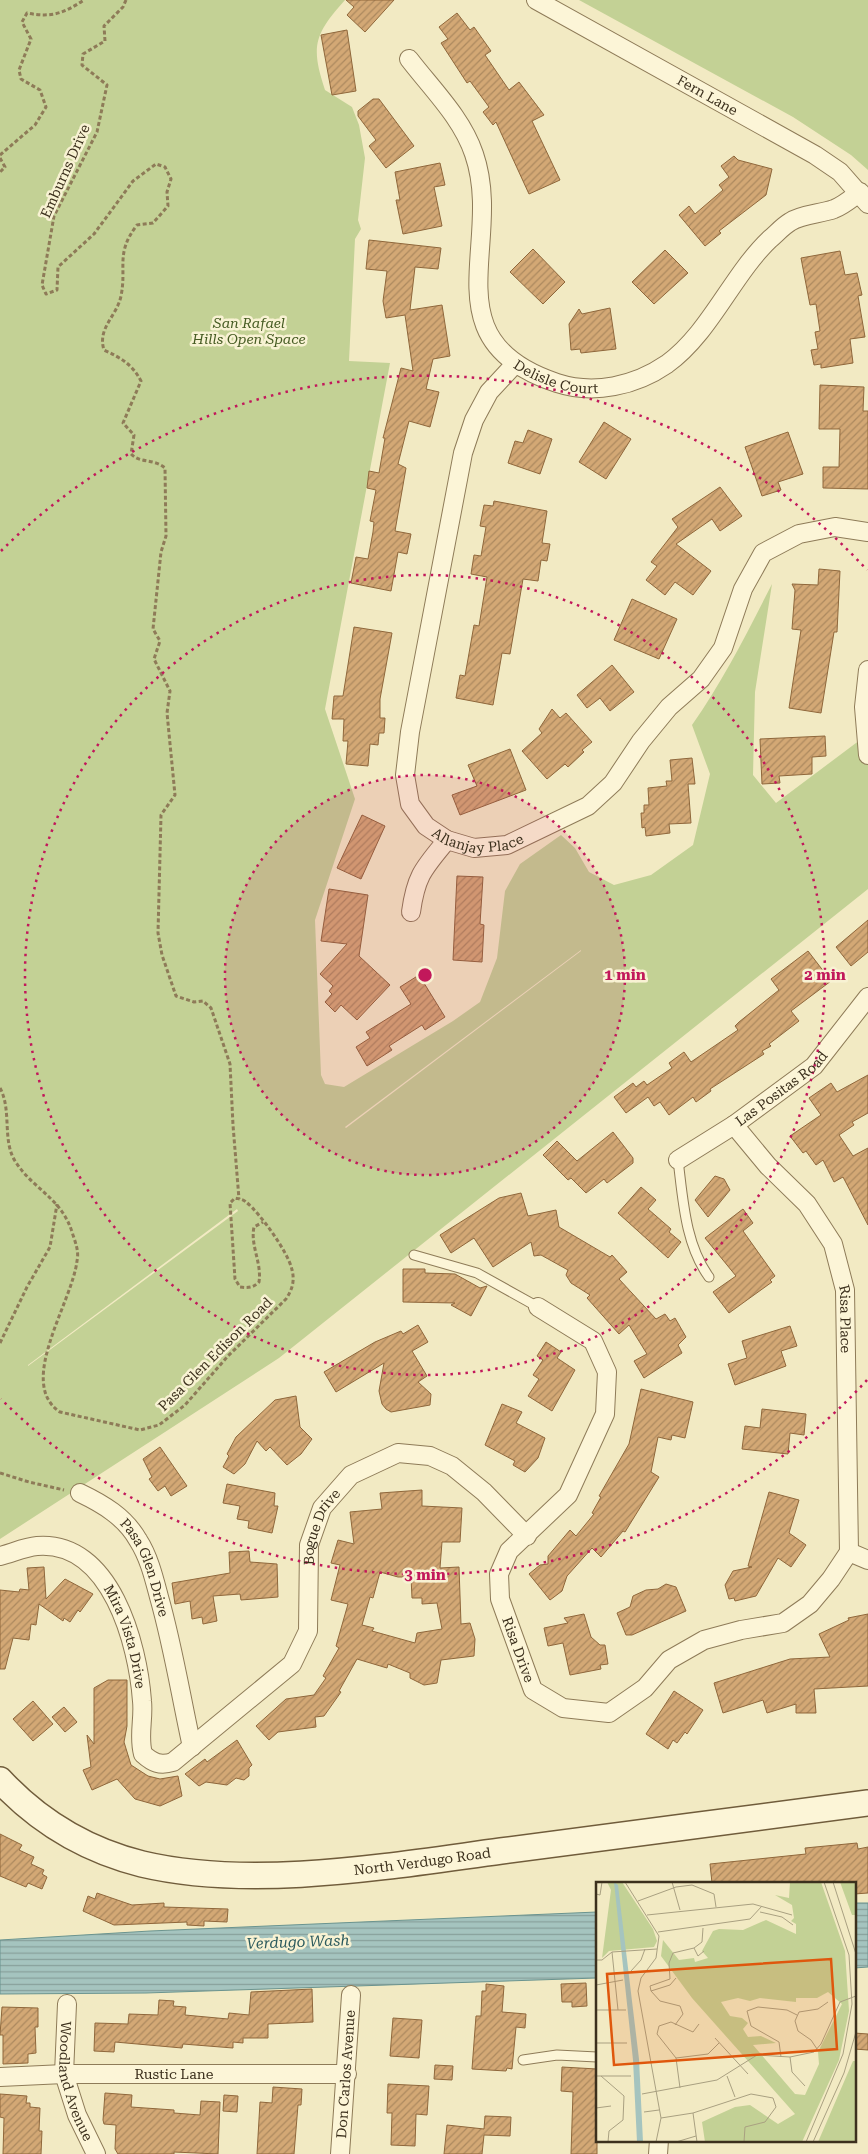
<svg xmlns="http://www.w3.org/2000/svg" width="868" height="2154" viewBox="0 0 868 2154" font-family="'Roboto Serif',serif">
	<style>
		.green { fill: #c3d195; fill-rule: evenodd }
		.water { fill: url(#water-rules); stroke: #6b948f }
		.building { fill: url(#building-hatch); stroke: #8f673b; fill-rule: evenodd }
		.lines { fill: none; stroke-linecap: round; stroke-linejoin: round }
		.service-casing { stroke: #8e7b58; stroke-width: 11 }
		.minor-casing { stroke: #8e7b58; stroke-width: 20 }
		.secondary-casing { stroke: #705c3b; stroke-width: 28 }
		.path { stroke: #8e7b58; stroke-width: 3; stroke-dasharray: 4 2.5; stroke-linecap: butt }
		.service { stroke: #fcf5d7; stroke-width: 9 }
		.minor { stroke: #fcf5d7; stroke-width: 18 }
		.secondary { stroke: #fcf5d7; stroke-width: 25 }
		.ring { fill: none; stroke: #c2185b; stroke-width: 2.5; stroke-dasharray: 2.5 5 }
		.labels { text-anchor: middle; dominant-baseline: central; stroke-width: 5; stroke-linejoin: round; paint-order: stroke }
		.street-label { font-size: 14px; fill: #3c301d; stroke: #f8f2d3 }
		.park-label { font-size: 14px; font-style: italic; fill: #455b22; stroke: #f8f2d3 }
		.water-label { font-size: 15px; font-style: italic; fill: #2b5a5d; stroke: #f8f2d3 }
		.inset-road { fill: none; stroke: #a9a081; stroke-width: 1 }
		.view { fill: #df570d; fill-opacity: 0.15; stroke: #df570d; stroke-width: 2.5 }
		.inset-edge { fill: none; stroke: #3c301d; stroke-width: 2.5 }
		.centre { fill: #c2185b; stroke: #f8f2d3; stroke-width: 2.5 }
		.ring-label { font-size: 15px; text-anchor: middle; font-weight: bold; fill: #c2185b; stroke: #f8f2d3; stroke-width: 5; stroke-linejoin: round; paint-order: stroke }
	</style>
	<defs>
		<pattern id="water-rules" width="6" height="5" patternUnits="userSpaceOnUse" patternTransform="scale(1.25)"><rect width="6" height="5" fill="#a5c4bf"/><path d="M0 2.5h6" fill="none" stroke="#88a09b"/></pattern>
		<pattern id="building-hatch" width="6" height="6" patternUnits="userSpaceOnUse" patternTransform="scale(1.25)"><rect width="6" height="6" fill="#d3a875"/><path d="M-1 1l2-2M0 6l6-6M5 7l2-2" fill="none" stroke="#ac895f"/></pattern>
	</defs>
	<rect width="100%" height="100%" fill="#f2eac3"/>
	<g class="green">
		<path d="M0,0H345C315,34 310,45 325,90L352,107L359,125L365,158L358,220L361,229L355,239L349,361L390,363L325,709L355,799L315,920L321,1075L325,1084L344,1087L453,1021L480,1002L497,958L505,891L520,864L561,835L575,848L589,872L614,885L651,875L693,845L710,774L692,725C723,681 747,633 772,584L755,692L753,775L776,803L868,734V889L279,1358L0,1539ZM581,950V951L346,1128L345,1127ZM237,1209L238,1211L28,1366V1365Z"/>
		<path d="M579,0H868V170L851,155L793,117Z"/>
	</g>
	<g class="water">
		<path d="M854,1903H868V1967L854,1968Z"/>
		<path d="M597,1912V1978L146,1993L0,1994V1940L150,1931Z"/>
	</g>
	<g class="building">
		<path d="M346,0H394L365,32L347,15L354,7Z"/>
		<path d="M457,13L470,30L474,27L491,51L485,55L509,90L519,82L544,115L532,121L560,180L529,194L496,122L493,125L483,112L489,107L470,81L467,83L441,43L448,39L439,27Z"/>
		<path d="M347,30L356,91L332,95L321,35Z"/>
		<path d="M373,99H379L414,146L386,168L369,146L376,140L358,116V111Z"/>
		<path d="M734,156L738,160L772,169L766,195L719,231L721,233L705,246L679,215L689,206L695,214L723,190L719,185L729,177L721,166Z"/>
		<path d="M440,163L445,185L434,187L442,226L403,234L396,200H400L395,172Z"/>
		<path d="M369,240L441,248L438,269L415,267L410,310L442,305L450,356L433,359L426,389L439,392L430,427L409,421L398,464L406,468L395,531L411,534L407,554L398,552L391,591L351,583L356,557L368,559L373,532L374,522L370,521L376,490L367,488L369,471L379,473L385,438H383L401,368L413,371L405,315L386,318L383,301L387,271L366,269Z"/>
		<path d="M533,249L565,282L543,304L510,272Z"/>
		<path d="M665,250L688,273L654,304L632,282Z"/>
		<path d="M840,251L845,275L857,273L862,295L858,296L865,337L850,339L853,363L821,368V364L814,365L811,350L818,349L815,332L820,331L816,304L810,305L801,258Z"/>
		<path d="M610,308L616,349L581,353L580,349L571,350L569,324L579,309L582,314Z"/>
		<path d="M820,385L864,387L863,411H868V489L823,488V467H839L840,429H819Z"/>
		<path d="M604,422L631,439L606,479L579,462Z"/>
		<path d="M528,430L552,439L540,474L508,463L515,441L523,443Z"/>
		<path d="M788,432L803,474L778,482L781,490L762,496L745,447Z"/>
		<path d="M720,487L742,516L720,531L712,519L676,544L711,571L693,595L675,582L665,595L646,580L657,566L651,562L678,527L672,519Z"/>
		<path d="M494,501L547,511L542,543L550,544L547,561L541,560L538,581L523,579L510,654L502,653L493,705L456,698L460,675L465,676L474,625L479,626L487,577L471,574L474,555L481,556L486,527L480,526L484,505L493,506Z"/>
		<path d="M819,569L840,571L837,632H834L821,713L789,708L801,630L792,629L795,590L792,584L818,585Z"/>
		<path d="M632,599L677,619L659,659L614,640Z"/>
		<path d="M354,627L392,633L380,699V718H385L384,733H379L378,745L370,744L368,766L346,764L348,741H343L344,719H332L334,696H343Z"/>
		<path d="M612,665L634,692L610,711L600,698L587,708L577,695Z"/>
		<path d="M552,709L560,718L566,713L592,742L582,750L584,752L568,767L565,764L547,779L522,751L542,733L539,729Z"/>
		<path d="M825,736L826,756L812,757V774L779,776L780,783L762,784L760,739Z"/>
		<path d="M510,749L526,790L460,815L452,795L477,786L468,765Z"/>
		<path d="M692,758L695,784H688L691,823L669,824L670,833L646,836L645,827L642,828L641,813H644V805H649L648,788L667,786L666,781H672L670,760Z"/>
		<path d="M362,815L385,826L361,879L337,868Z"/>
		<path d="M457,876L483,877L480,924L484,925L482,962L453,960Z"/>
		<path d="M329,889L368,895L359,956L390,985L357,1020L341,1005L335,1012L325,1002L332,994L329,991L333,986L320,974L347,944L321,941Z"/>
		<path d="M868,920V952L851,966L836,947Z"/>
		<path d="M808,951L831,981L791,1011L799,1021L769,1044L771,1046L762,1051L764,1054L710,1089L711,1091L696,1102L693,1097L669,1115L660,1102L654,1106L648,1097L626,1113L614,1097L633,1083L636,1087L644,1081L647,1085L672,1068L669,1063L684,1052L691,1062L738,1030L735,1026L739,1022L779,990L771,979Z"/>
		<path d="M419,975L445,1017L425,1030L422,1025L389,1046L392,1050L367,1066L356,1047L370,1038L366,1032L411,1004L400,987Z"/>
		<path d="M868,1075V1113L852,1122L854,1125L839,1135L853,1156L868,1148V1225L843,1177L834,1182L823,1160L816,1165L806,1151L803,1153L790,1136L821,1115L809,1098L831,1083L837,1092Z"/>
		<path d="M613,1132L633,1158V1163L607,1183L604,1179L586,1193L571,1178L568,1180L543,1155L557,1141L577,1161Z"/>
		<path d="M715,1176L724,1179L730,1190L708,1217L695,1200Z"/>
		<path d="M641,1187L656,1200L648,1209L671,1229L669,1232L681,1242L668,1258L618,1213Z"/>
		<path d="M521,1193L528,1216L556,1210L559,1227L610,1257L612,1255L627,1272L619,1279L656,1319L665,1314L670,1321L675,1318L686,1337L678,1345L682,1353L644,1378L634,1361L647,1354L629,1325L619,1334L587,1298L590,1295L571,1283L566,1275L568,1270L541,1255L534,1256L531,1242L493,1267L474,1238L451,1253L440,1235L499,1198Z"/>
		<path d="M743,1209L753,1223L743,1231L775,1276L770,1280L772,1282L729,1313L713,1292L736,1276L705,1238Z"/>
		<path d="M403,1269H425V1273L455,1274L480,1288L487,1286L471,1316L451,1305L455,1303L403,1302Z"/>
		<path d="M418,1325L428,1342L412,1351L427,1376L418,1382L431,1394L430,1405L391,1412L386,1409L382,1404L379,1391L384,1363L336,1392L324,1372L375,1342L401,1331L403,1334Z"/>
		<path d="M790,1326L797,1346L781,1351L786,1366L735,1385L728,1364L747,1358L742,1341Z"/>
		<path d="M546,1342L561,1352L557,1358L575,1370L552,1411L528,1396L539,1379L533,1375L543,1360L537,1356Z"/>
		<path d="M641,1389L693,1402L685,1438L672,1435L671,1440L658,1437L651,1472L659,1477L625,1532L623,1531L601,1557L592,1548L567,1576L562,1591L550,1600L529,1574L540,1565L548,1564V1556L570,1530L576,1536L594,1514L592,1513L601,1497L599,1496L629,1444Z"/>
		<path d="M296,1396L300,1427L312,1439L301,1454L287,1465L270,1447L266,1451L257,1441L245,1464L234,1474L223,1467L229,1456L227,1454L236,1437L275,1400Z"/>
		<path d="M502,1404L522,1412L516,1423L545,1438L538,1458L525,1472L513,1465L515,1461L485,1445Z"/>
		<path d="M762,1409L806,1414L804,1435L790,1433L788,1454L742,1449L745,1426L760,1428Z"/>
		<path d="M160,1447L187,1486L171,1496L165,1486L158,1491L149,1479L152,1477L143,1459Z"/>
		<path d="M227,1484L275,1493L274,1506H278L272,1533L248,1528L249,1521L237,1519L240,1506L223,1503Z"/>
		<path d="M422,1490V1506L462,1508L460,1542H442L440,1568L459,1567L461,1624L470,1623L475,1639L474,1656L441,1660L437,1683L424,1685L410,1678V1673L388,1664L387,1668L357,1659L339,1691L341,1692L324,1716L315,1717L316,1727L278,1732L269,1740L256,1726L286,1699L314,1695L326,1678L323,1676L339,1648L336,1646L348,1604L331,1600L340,1565L331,1563L338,1540L354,1544L350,1512L382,1509L380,1493ZM380,1572L398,1577H411L412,1598H422V1604L437,1603L442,1629L417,1633L415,1643L372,1631L374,1628L362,1625L370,1597L373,1598Z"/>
		<path d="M769,1492L799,1500L789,1533L806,1545L791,1567L778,1558L756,1596L735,1601L734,1598L729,1599L725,1585L733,1571L752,1567L748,1566Z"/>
		<path d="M249,1551L250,1562L277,1564L278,1597L241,1600L240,1594L213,1596L217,1621L203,1624L202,1617L192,1619L190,1601L175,1604L172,1583L230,1573L229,1552Z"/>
		<path d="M44,1567L46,1599L65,1579L93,1594L80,1612L78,1610L70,1622L64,1618L63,1621L39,1604L36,1625L31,1624L29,1640L13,1638L5,1669H0V1590L19,1592L20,1589L29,1590L27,1568Z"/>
		<path d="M666,1584L676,1587L686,1611L632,1635H626L617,1613L630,1607L633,1596L646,1590L658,1589Z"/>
		<path d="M584,1614L591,1637L600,1645H605L608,1664L600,1665L601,1669L570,1675L563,1643L548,1646L544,1628L568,1623L564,1618Z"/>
		<path d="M868,1614V1686L814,1689L816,1713H796V1704L767,1713L763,1700L723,1713L714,1683L790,1659L830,1657L819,1634L849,1620L848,1618Z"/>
		<path d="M108,1680H127V1726L124,1742L131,1765L148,1776L160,1779L178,1776L182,1796L160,1806L135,1799L117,1779L92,1790L83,1770L91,1767L87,1735L94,1744V1688Z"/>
		<path d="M674,1691L703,1710L687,1734L685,1732L677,1743L673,1740L668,1749L646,1734Z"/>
		<path d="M33,1701L53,1724L33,1741L13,1719Z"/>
		<path d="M64,1707L77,1722L65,1732L52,1717Z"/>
		<path d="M237,1740L252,1765L249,1768V1776L244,1780L236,1778L227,1785L206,1782L199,1786L185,1774L205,1759L207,1762Z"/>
		<path d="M0,1834L22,1845L19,1850L34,1857L31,1864L44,1870L42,1874L47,1877L42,1889L28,1883L26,1887L0,1876Z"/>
		<path d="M857,1843L858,1849L868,1847V1893L854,1894V1883H712L710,1864L806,1854L805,1848Z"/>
		<path d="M97,1893L132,1905L164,1903V1907L228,1909L227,1922L204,1921V1926L187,1925V1922L114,1925L83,1911L88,1896L95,1899Z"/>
		<path d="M586,1983L587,2006L572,2007V2002H562L561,1984Z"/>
		<path d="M486,1984L504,1986L502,2012L526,2014L525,2028L516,2027L512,2069L507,2068L506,2071L472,2069L476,2016H481L482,1991H486Z"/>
		<path d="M312,1989L313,2022L268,2024V2038H243V2043L233,2042V2048L183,2044L182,2048L115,2042L114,2052L94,2051L95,2023L128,2024L129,2014L158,2015L159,2000L174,2001L173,2006L186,2007L185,2015L228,2019L229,2013L249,2015L251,1992Z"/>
		<path d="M2,2007L38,2008V2027H35L36,2053L28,2054V2063L3,2064V2035H0Z"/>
		<path d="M393,2018L422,2020L419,2058L390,2056Z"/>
		<path d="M854,2033L868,2034V2050L854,2049Z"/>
		<path d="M435,2065L453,2066L452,2080L434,2079Z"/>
		<path d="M562,2067L597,2069V2154H571L573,2092L561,2091Z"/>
		<path d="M388,2084L429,2086L427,2115L416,2114L415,2146L391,2145L392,2113H387Z"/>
		<path d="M273,2087L302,2089L301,2105H298L294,2154H257L260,2102L272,2103Z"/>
		<path d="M105,2093L132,2095L131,2107L174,2110V2113L200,2115L201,2101L220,2102L218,2154L174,2152V2154H118L115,2149L116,2125L104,2124L103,2120Z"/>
		<path d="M0,2094L27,2096L26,2103H30V2107L40,2108L39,2131H42L41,2154H3L4,2118L0,2117Z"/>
		<path d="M224,2095L238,2096L237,2112L223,2111Z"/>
		<path d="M485,2116L511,2117L510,2136L484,2135L482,2154H444L447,2125L484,2129Z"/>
	</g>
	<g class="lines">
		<defs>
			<g id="service">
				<path d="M678,1160C683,1199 685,1244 709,1277"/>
				<path d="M414,1255L477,1273L538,1307"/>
				<path d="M523,2060L557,2055L597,2057"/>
			</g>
			<g id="minor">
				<path id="s1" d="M536,0L815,155L840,172L868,204"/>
				<path id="s2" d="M409,59C432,89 462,118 474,154C505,243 427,340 557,383C594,395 635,386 667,364C710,333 732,275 770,239C776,234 783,226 790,222C802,214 821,214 834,209C843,206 852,198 860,192"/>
				<path id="s3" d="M515,364L489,392L474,420L463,453L410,732L405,775L410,804L426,826L447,840L474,848L507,845L588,806L613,783L641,741L669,707L701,679L723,648L743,589L763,553L799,534L835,527L868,532"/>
				<path d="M868,670L864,707L868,755"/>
				<path d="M411,912C416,875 424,868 447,840"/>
				<path id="s4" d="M734,1125L768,1166L807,1204L833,1244L845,1290L849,1552"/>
				<path id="s5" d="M678,1160L734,1125L814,1066L868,997"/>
				<path id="s6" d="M538,1307L593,1341L607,1372L605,1414L568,1495L509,1551L499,1574L500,1599L533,1690L563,1708L609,1713L645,1688L669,1660L704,1640L741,1630L783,1623L810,1604L831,1579L849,1552"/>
				<path id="s7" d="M80,1493C103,1504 125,1517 138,1540C149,1557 154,1578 159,1597C173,1646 181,1697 192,1747"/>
				<path d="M849,1552L868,1560"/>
				<path id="s8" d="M0,1556C12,1553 25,1547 37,1546C111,1540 138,1645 142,1701C144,1719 138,1736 143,1754C153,1763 160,1766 173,1762L292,1664L308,1631L309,1545L322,1508L351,1475L398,1453L430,1456L452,1466L484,1492L527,1536"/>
				<path id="s9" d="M67,2004L64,2074L77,2115L96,2154"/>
				<path id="s10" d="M0,2077L64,2074H347"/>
				<path id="s11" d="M340,2154L351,1995"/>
				<path d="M658,2154L659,2140"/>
			</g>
			<g id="secondary">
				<path id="s12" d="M0,1780C39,1822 86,1850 142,1864C252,1890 389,1866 501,1851C623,1835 746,1819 868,1803"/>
			</g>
		</defs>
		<use href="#service" class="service-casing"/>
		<use href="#minor" class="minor-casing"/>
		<use href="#secondary" class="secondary-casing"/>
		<g class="path">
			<path d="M126,0L123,7L104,26L105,41L83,54L82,65L107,85L97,132L54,216L42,285L46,294L57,290L58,267L94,234L133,181L156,164L165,167L171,179L167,192L168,206L153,223L137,225C115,254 127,266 121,296C117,316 97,328 104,350C121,358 132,364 141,381L123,423L134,435L131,454C141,464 153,458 165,468L166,536L161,552L153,629L160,641L154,659L170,691L167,713L175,795L161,815L158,933L162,955L176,996L194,1002L203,1001L211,1008L230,1064L233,1125L239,1199"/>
			<path d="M0,155L35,125L46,107L40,90L21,79L19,70L31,39L22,22L27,13C52,18 64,13 84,0"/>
			<path d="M0,158L5,167L0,172"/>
			<path d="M0,1088C12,1110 2,1140 15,1161C34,1191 62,1197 73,1235C76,1244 79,1252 77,1261C72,1303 16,1383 60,1412L140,1430L159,1425L185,1405L228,1356L286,1299C292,1290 295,1281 292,1270C289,1253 259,1212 246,1202C243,1199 239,1199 235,1198L230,1203L235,1279L240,1287C248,1288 253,1288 259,1282C262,1263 250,1245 254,1227L263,1222"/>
			<path d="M0,1343L27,1287L50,1247L57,1204"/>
			<path d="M0,1473L29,1482L64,1490"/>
		</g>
		<use href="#service" class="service"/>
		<use href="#minor" class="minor"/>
		<use href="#secondary" class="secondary"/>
	</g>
	<circle cx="425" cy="975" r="200" fill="#c2185b" fill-opacity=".12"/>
	<g class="ring">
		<circle cx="425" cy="975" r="200"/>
		<circle cx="425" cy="975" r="400"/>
		<path d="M867 1380A600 600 0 0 1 1 1399M1 551A600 600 0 0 1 867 570"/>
	</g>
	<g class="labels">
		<g class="street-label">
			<text stroke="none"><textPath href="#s1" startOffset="196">Fern Lane</textPath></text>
			<text transform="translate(65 171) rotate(-66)">Emburns Drive</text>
			<text stroke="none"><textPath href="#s2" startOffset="382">Delisle Court</textPath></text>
			<text stroke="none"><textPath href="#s3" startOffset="545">Allanjay Place</textPath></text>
			<text stroke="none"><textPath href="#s5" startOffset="126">Las Positas Road</textPath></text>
			<text stroke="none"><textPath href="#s4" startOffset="232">Risa Place</textPath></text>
			<text transform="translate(215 1354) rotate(-45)">Pasa Glen Edison Road</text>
			<text stroke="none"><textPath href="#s8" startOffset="629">Bogue Drive</textPath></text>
			<text stroke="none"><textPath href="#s7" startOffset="104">Pasa Glen Drive</textPath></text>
			<text stroke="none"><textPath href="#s8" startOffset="178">Mira Vista Drive</textPath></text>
			<text stroke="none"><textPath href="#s6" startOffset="415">Risa Drive</textPath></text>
			<text stroke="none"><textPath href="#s12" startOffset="449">North Verdugo Road</textPath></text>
			<text stroke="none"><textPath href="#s10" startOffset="174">Rustic Lane</textPath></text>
			<text stroke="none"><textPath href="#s11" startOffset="80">Don Carlos Avenue</textPath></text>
			<text stroke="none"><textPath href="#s9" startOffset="79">Woodland Avenue</textPath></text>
		</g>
		<g class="park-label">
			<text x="249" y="323">San Rafael<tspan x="249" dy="16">Hills Open Space</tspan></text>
		</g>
		<g class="water-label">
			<text transform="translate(298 1942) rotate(-2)">Verdugo Wash</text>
		</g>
	</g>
	<g transform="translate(596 1882)">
		<rect width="260" height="260" fill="#f2eac3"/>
		<path d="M11,0H26L57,47L61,59L58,65L13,69L6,76L15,8ZM194,0H225L249,69L253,129L243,178L206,260H109L106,240L139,225L154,223L182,242L199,232L96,116L65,74L67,58L83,78L98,76L99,80L112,76L106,69L117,49L123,47L147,48L170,38L200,52V42L195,39L198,36L196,23L179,13L193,16ZM232,110L246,122L222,170L223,182L209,213L199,212L157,163L180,161L165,154L152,155L147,147L152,141L146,136L134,134L125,120L142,116L154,119L164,116L200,120V116H221ZM244,0H260V33H256ZM257,179H260V260H222Z" fill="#c3d195" fill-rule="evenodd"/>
		<path d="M18,0L22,3L43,177L47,260H41L37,178Z" fill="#a5c4bf"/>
		<path class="inset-road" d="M29,0L63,54L60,76L45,96L42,109L65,236L60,260M76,0L84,28M237,0L260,72M0,12L4,13L6,0M42,19L80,5L96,3L118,12L120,25M164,30L186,35L197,43M51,33L157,22L196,33M62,50L154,37L166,24M98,66L102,74L108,69M16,70L22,128M0,78H6L16,70L61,67M35,89L45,78L49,67M0,103L27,98M55,109L54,104L74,97L73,81L77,71L98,66L106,60L107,46M55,109L64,119L84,124L87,132L79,143M55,109L74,103L80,96M0,128H30M151,129L155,144L183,160L185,175M151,129L162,125L191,128L201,133M119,156L152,192M0,161H31M221,167L215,158L202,149L199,139L203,130L222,127L232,120M194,175L196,190L209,204M80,176L61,152L63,144L75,140L97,150L103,142M80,176L112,172L123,161M80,176L84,206M0,194H35M5,194L28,214L27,238L13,249L12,260M131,194L139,215M46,212L121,198L161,173L194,175L218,170L225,162L244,120L260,114M0,226L15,224M48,230L63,228M97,231L101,260M65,236L97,231L155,212L177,216L180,225L169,240L149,245L148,260M80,260L100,254M210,260L247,172L256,122L253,73L228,0M217,260L248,191L260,150"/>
		<path class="view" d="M235,77L241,167L18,183L11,92Z"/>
		<rect width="260" height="260" class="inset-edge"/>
	</g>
	<circle cx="425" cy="975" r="8" class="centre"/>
	<g class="ring-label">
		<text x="625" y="980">1 min</text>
		<text x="825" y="980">2 min</text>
		<text x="425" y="1580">3 min</text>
	</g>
</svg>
